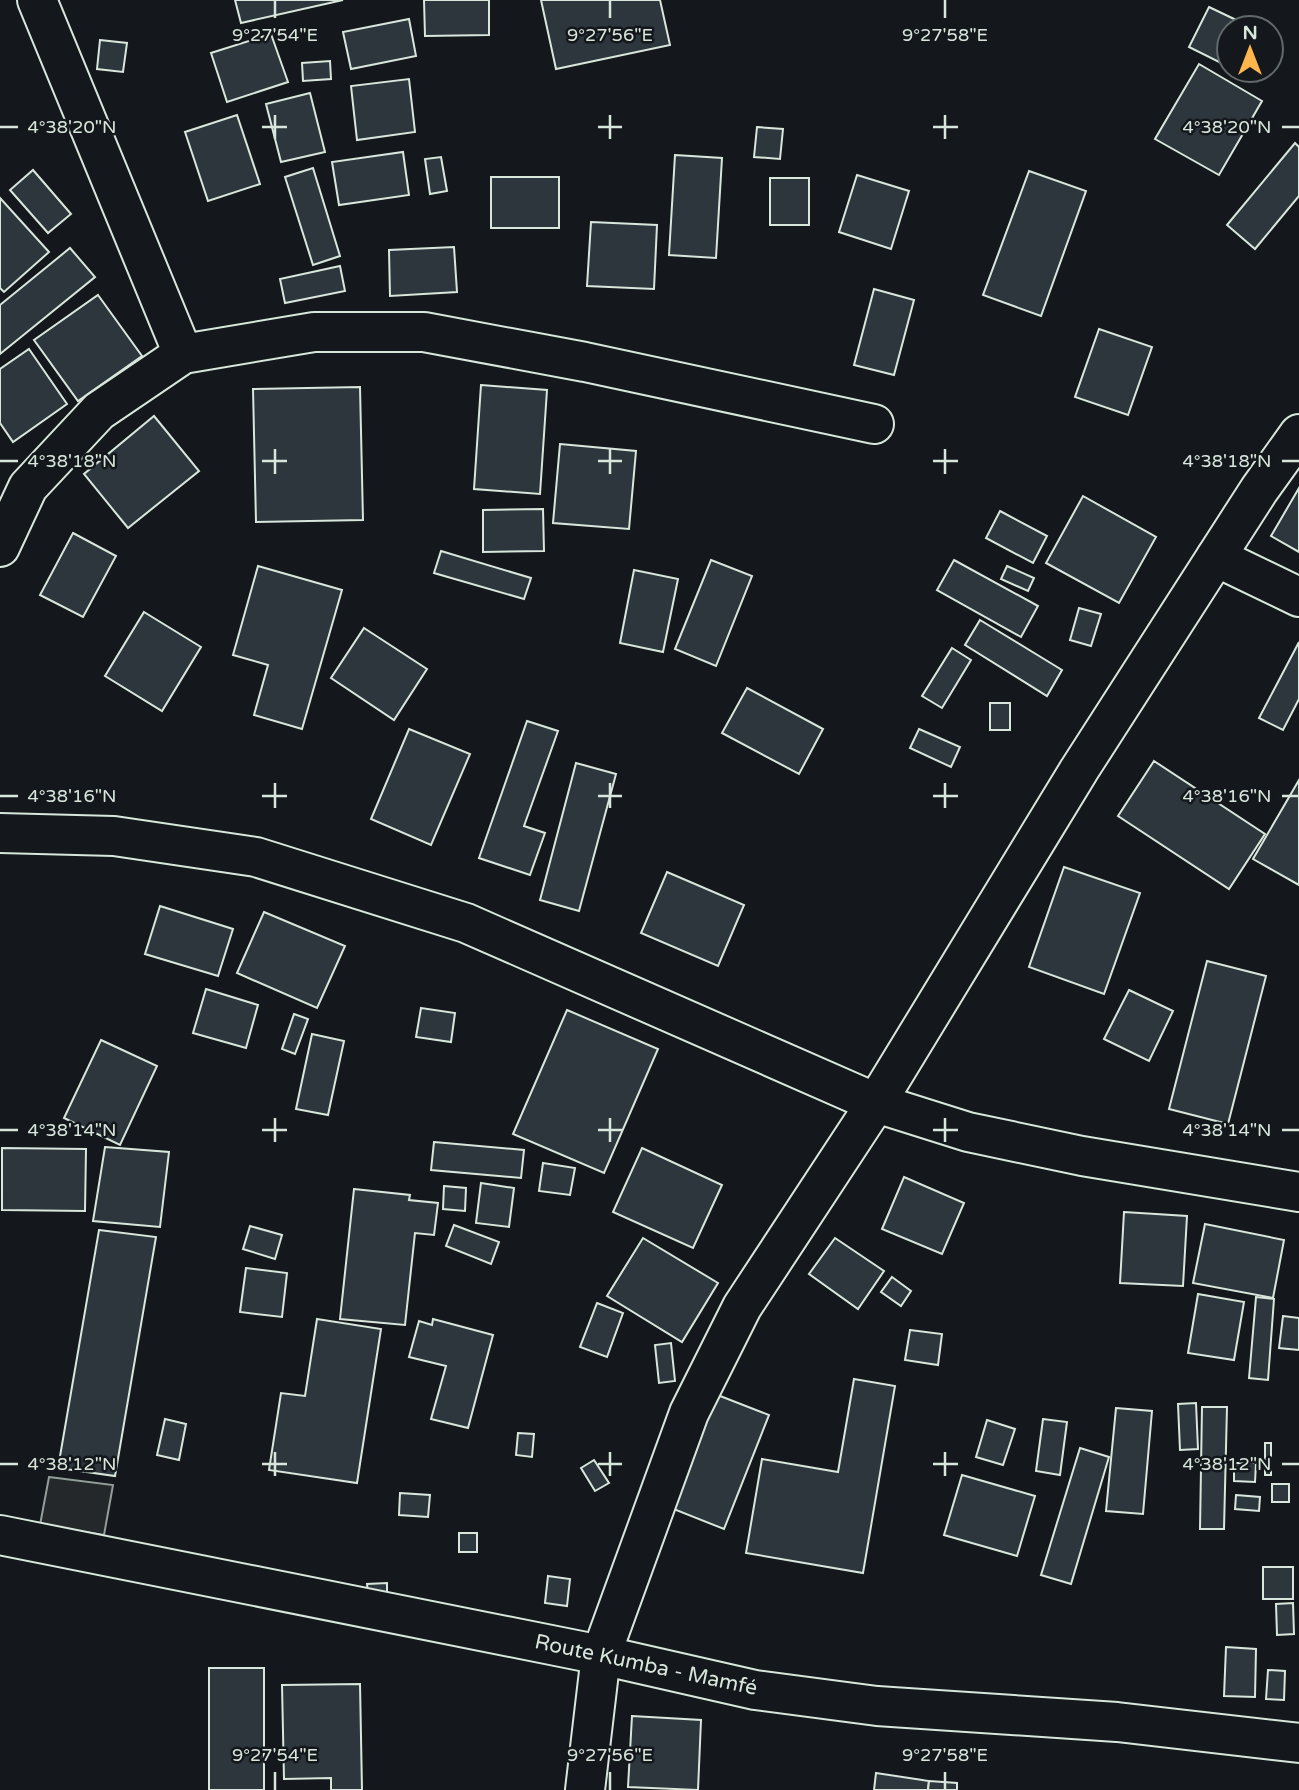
<svg xmlns="http://www.w3.org/2000/svg" width="1299" height="1790" viewBox="0 0 1299 1790" font-family="'Varela Round',sans-serif">
	<style>
		.parking { fill: #24282b; stroke: #939e99; stroke-width: 2 }
		.building { fill: #2c363c; stroke: #d8e6dc; stroke-width: 2 }
		.lines { fill: none; stroke-linecap: round; stroke-linejoin: round }
		.minor-casing { stroke: #d8e6dc; stroke-width: 42 }
		.highway-casing { stroke: #d8e6dc; stroke-width: 42 }
		.minor { stroke: #14181c; stroke-width: 38 }
		.highway { stroke: #14181c; stroke-width: 38 }
		.ticks { fill: none; stroke: #d8e6dc; stroke-width: 2.5 }
		.labels { text-anchor: middle; dominant-baseline: central; stroke-width: 5; stroke-linejoin: round; paint-order: stroke }
		.street-label { font-size: 21px; fill: #d8e6dc; stroke: #14181c }
		.ticks-label { font-size: 18px; text-anchor: middle; fill: #d8e6dc; stroke: #14181c; stroke-width: 5; stroke-linejoin: round; paint-order: stroke }
	</style>
	<rect width="100%" height="100%" fill="#14181c"/>
	<path class="parking" d="M49,1477L113,1485L104,1535L40,1525Z"/>
	<g class="building">
		<path d="M235,0H343L241,23Z"/>
		<path d="M424,0H489V35L425,36Z"/>
		<path d="M541,0H660L670,45L556,69Z"/>
		<path d="M1209,7L1253,28H1229V67L1189,47Z"/>
		<path d="M409,19L416,56L351,69L343,32Z"/>
		<path d="M271,34L288,82L227,102L211,53Z"/>
		<path d="M100,40L127,43L123,72L97,69Z"/>
		<path d="M330,61L331,79L303,81L302,63Z"/>
		<path d="M1199,64L1262,101L1219,175L1155,139Z"/>
		<path d="M1236,70H1262L1257,81Z"/>
		<path d="M409,79L415,132L357,140L351,86Z"/>
		<path d="M310,93L325,152L281,162L266,104Z"/>
		<path d="M237,115L260,184L208,201L185,132Z"/>
		<path d="M757,127L783,129L780,159L754,157Z"/>
		<path d="M1295,143L1299,147V196L1255,249L1227,225Z"/>
		<path d="M403,152L409,195L339,205L332,162Z"/>
		<path d="M675,155L722,158L716,258L669,255Z"/>
		<path d="M441,157L447,191L430,194L425,159Z"/>
		<path d="M313,168L340,256L313,265L285,177Z"/>
		<path d="M33,170L71,214L48,233L10,190Z"/>
		<path d="M1029,171L1086,191L1041,316L983,295Z"/>
		<path d="M857,175L909,191L891,249L839,232Z"/>
		<rect x="491" y="177" width="68" height="51"/>
		<rect x="770" y="178" width="39" height="47"/>
		<path d="M0,198L49,252L4,292L0,288Z"/>
		<path d="M591,222L657,225L654,289L587,286Z"/>
		<path d="M454,247L457,292L390,296L389,250Z"/>
		<path d="M70,248L95,277L0,354V305Z"/>
		<path d="M340,266L345,291L285,303L280,279Z"/>
		<path d="M874,289L914,300L894,375L854,365Z"/>
		<path d="M98,295L142,356L78,401L34,340Z"/>
		<path d="M1099,329L1152,347L1128,415L1075,397Z"/>
		<path d="M29,349L67,404L13,442L0,423V369Z"/>
		<path d="M481,385L547,390L540,494L474,489Z"/>
		<path d="M360,387L363,520L256,522L253,389Z"/>
		<path d="M154,416L199,471L128,528L84,474Z"/>
		<path d="M560,444L636,451L629,529L553,523Z"/>
		<path d="M1299,488V552L1271,536Z"/>
		<path d="M1083,496L1156,537L1119,603L1046,563Z"/>
		<path d="M543,509L544,551L483,552V510Z"/>
		<path d="M1000,511L1047,536L1033,563L986,538Z"/>
		<path d="M73,533L116,556L83,617L40,595Z"/>
		<path d="M441,551L531,578L524,599L434,573Z"/>
		<path d="M711,560L752,576L716,666L675,649Z"/>
		<path d="M954,560L1038,606L1021,637L937,590Z"/>
		<path d="M258,566L342,590L302,729L254,715L268,665L233,655Z"/>
		<path d="M1007,566L1034,578L1028,591L1001,579Z"/>
		<path d="M634,570L678,579L663,652L620,643Z"/>
		<path d="M1079,608L1101,614L1091,646L1070,640Z"/>
		<path d="M144,612L201,647L162,711L105,676Z"/>
		<path d="M980,620L1062,670L1047,696L965,645Z"/>
		<path d="M364,628L427,669L394,720L331,678Z"/>
		<path d="M1299,642V699L1283,730L1259,718Z"/>
		<path d="M952,648L971,660L942,708L922,696Z"/>
		<path d="M747,688L823,729L799,774L722,733Z"/>
		<rect x="990" y="703" width="20" height="27"/>
		<path d="M527,721L558,731L524,826L545,833L530,875L479,858Z"/>
		<path d="M409,729L470,754L431,845L371,819Z"/>
		<path d="M919,729L960,747L951,767L910,748Z"/>
		<path d="M1154,761L1265,834L1229,889L1118,816Z"/>
		<path d="M576,763L616,774L579,911L540,900Z"/>
		<path d="M1299,780V885L1253,859Z"/>
		<path d="M1064,867L1140,893L1104,994L1029,967Z"/>
		<path d="M667,872L744,905L718,966L641,933Z"/>
		<path d="M160,906L233,929L218,976L145,954Z"/>
		<path d="M264,912L345,946L317,1008L237,973Z"/>
		<path d="M1207,961L1266,976L1228,1124L1169,1109Z"/>
		<path d="M206,989L258,1005L246,1048L193,1033Z"/>
		<path d="M1129,990L1173,1011L1149,1061L1104,1039Z"/>
		<path d="M421,1008L455,1013L451,1042L416,1037Z"/>
		<path d="M567,1010L658,1049L604,1173L513,1134Z"/>
		<path d="M294,1014L308,1019L295,1054L282,1049Z"/>
		<path d="M312,1034L344,1041L328,1115L296,1109Z"/>
		<path d="M101,1040L157,1066L120,1145L64,1118Z"/>
		<path d="M434,1142L524,1150L521,1178L431,1170Z"/>
		<path d="M105,1147L169,1152L160,1227L93,1221Z"/>
		<path d="M2,1148L86,1149L85,1211L2,1210Z"/>
		<path d="M642,1148L722,1185L693,1248L613,1212Z"/>
		<path d="M543,1163L575,1168L570,1195L539,1191Z"/>
		<path d="M904,1177L964,1203L942,1254L882,1229Z"/>
		<path d="M481,1183L514,1188L509,1227L476,1223Z"/>
		<path d="M444,1186L466,1188L465,1211L443,1209Z"/>
		<path d="M354,1189L410,1195L409,1200L438,1203L434,1235L415,1233L405,1325L340,1319Z"/>
		<path d="M1124,1212L1187,1216L1183,1286L1120,1283Z"/>
		<path d="M1205,1224L1284,1240L1273,1298L1193,1283Z"/>
		<path d="M454,1225L499,1242L491,1264L446,1246Z"/>
		<path d="M250,1226L282,1235L275,1259L243,1249Z"/>
		<path d="M99,1230L156,1237L115,1476L58,1468Z"/>
		<path d="M643,1238L718,1283L682,1342L607,1296Z"/>
		<path d="M835,1238L884,1271L858,1309L809,1274Z"/>
		<path d="M246,1268L287,1273L282,1317L240,1312Z"/>
		<path d="M892,1277L911,1291L901,1306L881,1292Z"/>
		<path d="M1198,1294L1244,1302L1234,1360L1188,1353Z"/>
		<path d="M1256,1297L1274,1299L1268,1380L1249,1378Z"/>
		<path d="M597,1303L623,1313L607,1357L580,1347Z"/>
		<path d="M1283,1316L1299,1318V1350L1279,1348Z"/>
		<path d="M317,1319L381,1329L357,1483L269,1470L281,1393L305,1396Z"/>
		<path d="M433,1319L493,1335L468,1428L431,1419L446,1366L409,1357L419,1321L432,1325Z"/>
		<path d="M910,1330L942,1334L938,1365L905,1360Z"/>
		<path d="M671,1343L675,1381L659,1383L655,1345Z"/>
		<path d="M854,1379L895,1386L863,1573L746,1553L762,1459L838,1472Z"/>
		<path d="M715,1394L769,1415L724,1529L671,1508Z"/>
		<path d="M1196,1403L1198,1449L1180,1450L1178,1404Z"/>
		<path d="M1202,1407H1227L1224,1529H1200Z"/>
		<path d="M1116,1408L1152,1411L1143,1514L1106,1511Z"/>
		<path d="M165,1419L186,1424L179,1460L157,1455Z"/>
		<path d="M1043,1419L1067,1422L1060,1475L1036,1471Z"/>
		<path d="M987,1420L1015,1429L1003,1465L976,1457Z"/>
		<path d="M518,1433L534,1434L532,1457L516,1455Z"/>
		<rect x="1265" y="1443" width="6" height="32"/>
		<path d="M1080,1448L1109,1457L1071,1584L1041,1575Z"/>
		<path d="M594,1460L609,1483L595,1491L581,1468Z"/>
		<path d="M1234,1463H1256L1255,1482L1234,1481Z"/>
		<path d="M962,1475L1035,1496L1017,1556L944,1535Z"/>
		<rect x="1272" y="1484" width="17" height="18"/>
		<path d="M400,1493L430,1495L428,1517L399,1515Z"/>
		<path d="M1236,1495L1260,1497L1259,1511L1235,1509Z"/>
		<rect x="459" y="1533" width="18" height="19"/>
		<rect x="1263" y="1567" width="30" height="32"/>
		<path d="M548,1576L570,1579L567,1606L545,1603Z"/>
		<path d="M387,1583V1600L369,1601L367,1584Z"/>
		<path d="M1293,1603L1294,1634L1277,1635L1276,1604Z"/>
		<path d="M1226,1647L1256,1649L1255,1697L1224,1696Z"/>
		<rect x="209" y="1668" width="55" height="122"/>
		<path d="M1268,1670L1285,1671L1284,1700L1266,1699Z"/>
		<path d="M360,1684L362,1790H331V1778L284,1779L282,1685Z"/>
		<path d="M632,1716L701,1720L698,1790L628,1787Z"/>
		<path d="M876,1773L929,1781L928,1790H874Z"/>
		<path d="M929,1781L957,1783V1790H928Z"/>
	</g>
	<g class="lines">
		<defs>
			<g id="minor">
				<path d="M37,0L183,354"/>
				<path d="M0,547L28,487L99,411L183,354L314,332H424L585,362L874,424"/>
				<path d="M1216,557L1299,597"/>
				<path d="M0,833L114,836L256,857L466,923L876,1103L968,1132L1082,1156L1299,1192"/>
				<path d="M585,1790L601,1655L689,1413L742,1307L876,1103L1079,770L1259,490L1299,434"/>
			</g>
			<path id="highway" d="M0,1535L601,1655L755,1690L877,1706L1117,1722L1299,1743"/>
		</defs>
		<use href="#minor" class="minor-casing"/>
		<use href="#highway" class="highway-casing"/>
		<use href="#minor" class="minor"/>
		<use href="#highway" class="highway"/>
	</g>
	<path class="ticks" d="M275,0V18M610,0V18M945,0V18M275,115V139M610,115V139M945,115V139M0,127H18M262,127H287M598,127H622M933,127H958M1282,127H1299M275,449V474M610,449V474M945,449V474M0,461H18M262,461H287M598,461H622M933,461H958M1282,461H1299M275,783V808M610,783V808M945,783V808M0,796H18M262,796H287M598,796H622M933,796H958M1282,796H1299M275,1118V1142M610,1118V1142M945,1118V1142M0,1130H18M262,1130H287M598,1130H622M933,1130H958M1282,1130H1299M275,1452V1476M610,1452V1476M945,1452V1476M0,1464H18M262,1464H287M598,1464H622M933,1464H958M1282,1464H1299M275,1772V1790M610,1772V1790M945,1772V1790"/>
	<g class="labels">
		<g class="street-label">
			<text transform="translate(646 1665) rotate(12)">Route Kumba - Mamfé</text>
		</g>
	</g>
	<g class="ticks-label">
		<text x="275" y="41">9°27'54"E</text>
		<text x="610" y="41">9°27'56"E</text>
		<text x="945" y="41">9°27'58"E</text>
		<text x="72" y="133">4°38'20"N</text>
		<text x="1227" y="133">4°38'20"N</text>
		<text x="72" y="467">4°38'18"N</text>
		<text x="1227" y="467">4°38'18"N</text>
		<text x="72" y="802">4°38'16"N</text>
		<text x="1227" y="802">4°38'16"N</text>
		<text x="72" y="1136">4°38'14"N</text>
		<text x="1227" y="1136">4°38'14"N</text>
		<text x="72" y="1470">4°38'12"N</text>
		<text x="1227" y="1470">4°38'12"N</text>
		<text x="275" y="1761">9°27'54"E</text>
		<text x="610" y="1761">9°27'56"E</text>
		<text x="945" y="1761">9°27'58"E</text>
	</g>
	<g transform="translate(1250 49)"><circle r="33" fill="#14181c" stroke="#626a69" stroke-width="2"/>
	<path d="M0-5L12 26L0 18L-12 26Z" fill="#ffb74d"/>
	<text y="-10" font-size="19" font-weight="bold" text-anchor="middle" fill="#d8e6dc">N</text>
	</g>
</svg>
